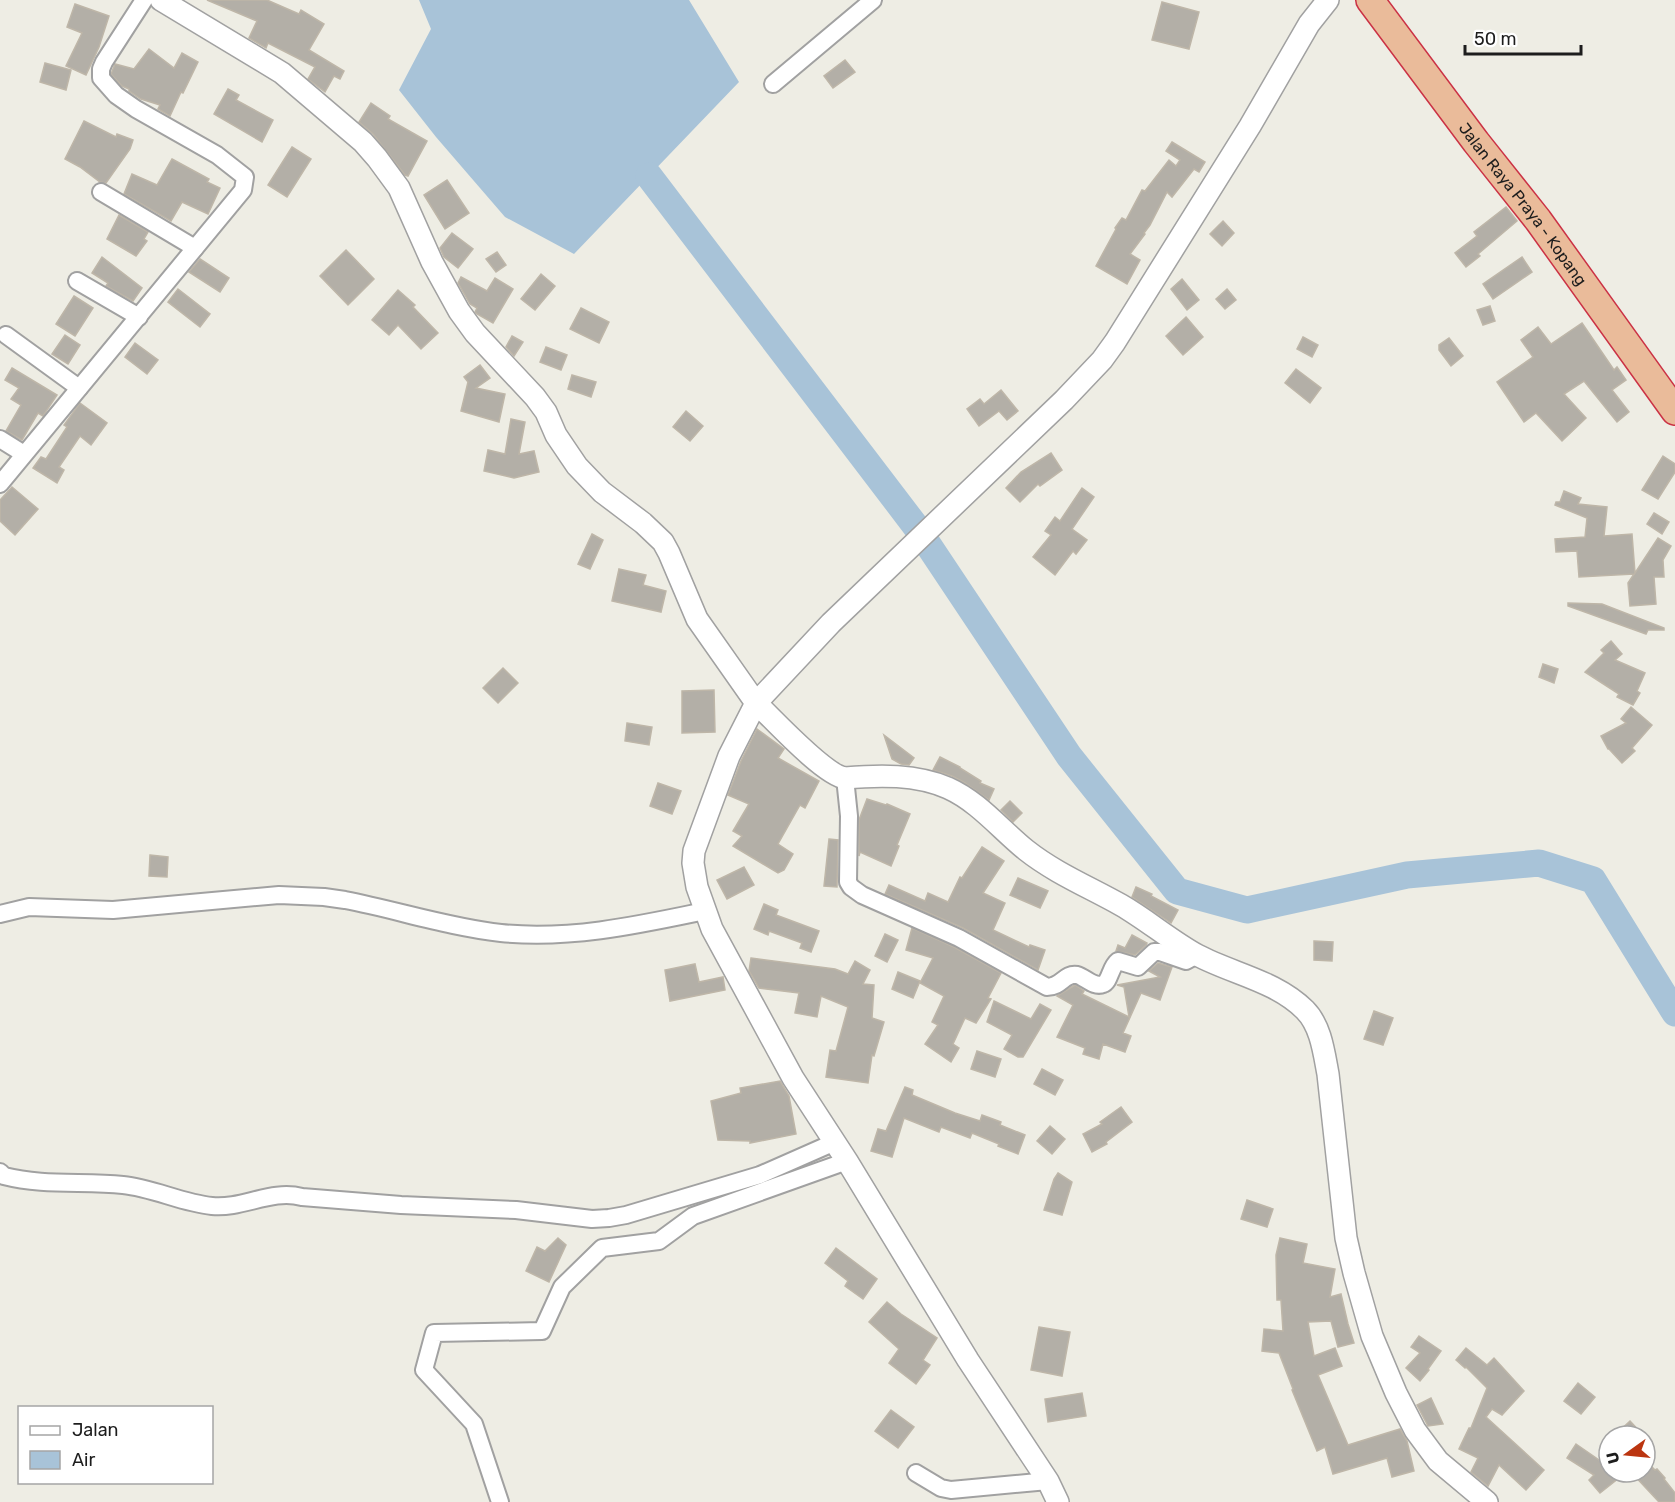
<svg xmlns="http://www.w3.org/2000/svg" width="1675" height="1502" viewBox="0 0 1675 1502" font-family="Rubik,sans-serif">
	<style>
		.water { fill: #a8c3d8 }
		.lines { fill: none; stroke-linecap: round; stroke-linejoin: round }
		.river { stroke: #a8c3d8; stroke-width: 27 }
		.building { fill: #b3afa7; stroke: #beb6a8; stroke-width: 1.5 }
		.minor-casing { stroke: #a1a1a1; stroke-width: 20 }
		.tertiary-casing { stroke: #a1a1a1; stroke-width: 24 }
		.trunk-casing { stroke: #cb3245; stroke-width: 30 }
		.minor { stroke: #fff; stroke-width: 16 }
		.tertiary { stroke: #fff; stroke-width: 21 }
		.trunk { stroke: #eabb9a; stroke-width: 27 }
		.labels { text-anchor: middle; dominant-baseline: central; stroke-width: 5; stroke-linejoin: round; paint-order: stroke }
		.street-label { font-size: 16px; fill: #1d1d1d; stroke: #fff }
	</style>
	<rect width="100%" height="100%" fill="#eeede4"/>
	<path class="water" d="M419,0H689L739,82L574,254L505,217L436,137L399,90L431,29Z"/>
	<g class="lines">
		<path class="river" d="M649,176L917,528L1069,756L1177,891L1247,910L1407,875L1539,863L1593,880L1675,1013"/>
	</g>
	<g class="building">
		<path d="M207,0H267L299,14L301,10L324,24L309,50L344,71L340,79L334,76L325,92L308,79L315,67L268,43L266,48L249,38L257,21Z"/>
		<path d="M1162,2L1199,12L1189,49L1152,40Z"/>
		<path d="M75,4L109,16L99,47L86,75L66,66L82,33L67,27Z"/>
		<path d="M149,49L174,68L182,53L198,62L183,93L181,92L170,116L158,109L160,105L141,99L129,91V89L122,86L111,74L115,64L134,69Z"/>
		<path d="M845,60L855,72L833,88L824,76Z"/>
		<path d="M45,63L71,70L66,90L40,82Z"/>
		<path d="M228,89L239,95L236,100L273,120L262,142L214,114Z"/>
		<path d="M371,103L390,116L388,119L427,141L408,176L405,175L373,134L359,122Z"/>
		<path d="M84,121L116,137L117,134L133,140L130,149L106,183L100,182L80,167L65,159Z"/>
		<path d="M1172,142L1205,162L1199,172L1194,169L1172,197L1167,192L1150,225L1144,233L1145,234L1130,254L1140,260L1127,284L1096,266L1116,229L1115,228L1122,218L1126,220L1142,190L1145,191L1169,160L1176,166L1180,160L1166,151Z"/>
		<path d="M292,147L311,159L287,197L268,185Z"/>
		<path d="M172,159L209,179L207,182L220,188L208,214L182,202L171,221L124,194L132,174L157,185Z"/>
		<path d="M447,180L469,213L445,229L424,195Z"/>
		<path d="M1506,207L1517,221L1478,254L1480,256L1466,267L1455,253L1477,236L1474,232Z"/>
		<path d="M119,215L148,232L144,239L147,241L136,256L107,239Z"/>
		<path d="M1223,221L1234,233L1222,246L1210,234Z"/>
		<path d="M452,233L473,249L458,268L444,257L440,248Z"/>
		<path d="M346,250L374,279L348,305L320,276Z"/>
		<path d="M497,252L506,265L496,272L486,259Z"/>
		<path d="M102,257L142,288L133,301L106,286L108,283L92,273Z"/>
		<path d="M1522,257L1532,272L1493,299L1483,284Z"/>
		<path d="M200,259L229,278L220,292L189,272Z"/>
		<path d="M541,274L555,286L535,310L521,299Z"/>
		<path d="M461,277L487,291L495,278L513,289L493,323L477,314L475,312L477,308L470,304L458,283Z"/>
		<path d="M1182,279L1199,300L1187,310L1171,289Z"/>
		<path d="M178,289L210,314L200,327L168,302Z"/>
		<path d="M1227,289L1236,300L1225,309L1216,299Z"/>
		<path d="M398,290L415,305L413,307L438,333L421,349L398,325L389,335L372,320Z"/>
		<path d="M74,296L93,308L75,336L56,324Z"/>
		<path d="M1490,306L1495,321L1483,325L1477,310Z"/>
		<path d="M581,308L609,322L599,343L570,329Z"/>
		<path d="M1186,317L1203,337L1183,355L1166,336Z"/>
		<path d="M1582,323L1614,370L1617,367L1626,380L1612,390L1629,412L1617,422L1584,381L1564,394L1586,418L1562,441L1536,413L1524,422L1497,382L1533,357L1521,340L1538,327L1551,344Z"/>
		<path d="M65,335L80,345L68,364L52,354Z"/>
		<path d="M512,336L523,342L514,356L506,347Z"/>
		<path d="M1303,337L1318,345L1312,357L1297,349Z"/>
		<path d="M1449,338L1463,356L1451,366L1439,350V345Z"/>
		<path d="M135,343L158,360L147,374L125,357Z"/>
		<path d="M546,347L567,355L561,370L540,362Z"/>
		<path d="M480,365L490,378L476,388L505,394L499,422L461,411L468,382L464,377Z"/>
		<path d="M12,368L57,395L43,416L38,413L22,440L6,431L21,405L11,399L19,388L5,380Z"/>
		<path d="M1296,369L1321,388L1310,403L1285,383Z"/>
		<path d="M572,375L596,382L591,397L568,389Z"/>
		<path d="M1001,390L1018,411L1007,420L999,411L979,426L967,409L980,399L984,404Z"/>
		<path d="M80,403L107,423L91,445L80,436L59,467L64,470L57,483L33,468L41,457L46,459L67,427L64,425Z"/>
		<path d="M686,411L703,426L690,441L673,427Z"/>
		<path d="M511,419L525,422L519,454L534,451L539,472L514,478L484,471L488,450L505,454Z"/>
		<path d="M1051,453L1062,470L1040,486L1038,484L1020,502L1006,488L1021,472Z"/>
		<path d="M1663,456L1675,464V472L1658,499L1642,490Z"/>
		<path d="M12,487L38,509L15,535L0,521V500Z"/>
		<path d="M1082,488L1094,497L1072,529L1087,540L1076,554L1073,551L1055,575L1033,557L1051,535L1045,531L1055,517L1060,521Z"/>
		<path d="M1564,491L1581,498L1578,504L1607,507L1604,536L1632,534L1635,573L1658,538L1671,546L1663,560L1664,577H1654L1656,604L1630,606L1628,583L1634,574L1579,577L1577,551L1556,552L1555,539L1585,537L1587,518L1555,505L1556,502H1560Z"/>
		<path d="M1654,513L1669,522L1662,534L1647,524Z"/>
		<path d="M592,534L603,540L590,569L578,564Z"/>
		<path d="M619,569L646,575L643,585L666,591L661,612L612,601Z"/>
		<path d="M1568,603L1602,604L1664,628V630H1648L1646,634L1568,606Z"/>
		<path d="M1611,641L1622,654L1615,660L1645,673L1637,691L1640,693L1633,705L1617,697L1619,694L1585,672L1604,653L1601,650Z"/>
		<path d="M1543,664L1558,669L1554,683L1539,677Z"/>
		<path d="M503,668L518,683L498,703L483,688Z"/>
		<path d="M714,690L715,732L682,733V691Z"/>
		<path d="M1631,707L1652,725L1632,748L1635,751L1622,763L1609,749H1608L1601,736L1626,723L1621,719Z"/>
		<path d="M627,723L652,727L649,745L625,741Z"/>
		<path d="M757,729L784,749L778,758L819,781L805,808L800,805L778,844L793,854L784,870L778,873L733,846L742,836L733,831L749,804L728,795L741,761Z"/>
		<path d="M884,735L914,758L909,765L901,764L892,759Z"/>
		<path d="M940,757L960,767V768L981,781L980,783L994,789L989,800L965,783L952,776L933,770Z"/>
		<path d="M658,783L681,791L672,814L650,806Z"/>
		<path d="M867,799L886,805L887,804L910,814L897,845L899,846L891,866L860,852L859,856V820Z"/>
		<path d="M1010,801L1022,813L1013,822L1001,810Z"/>
		<path d="M829,839L838,840L837,887L824,886Z"/>
		<path d="M982,847L1004,861L983,893L1005,903L993,930L1029,947L1030,945L1045,950L1038,970L963,928L885,894L889,885L925,901L928,893L948,902L960,877L962,878Z"/>
		<path d="M150,855L168,857L167,877L149,876Z"/>
		<path d="M744,867L754,885L727,899L717,880Z"/>
		<path d="M1018,878L1048,891L1040,908L1010,895Z"/>
		<path d="M1136,887L1152,894L1151,896L1178,910L1171,923L1132,897Z"/>
		<path d="M764,904L778,910L776,915L819,931L811,952L800,948L802,943L769,931L768,935L754,929Z"/>
		<path d="M912,928L954,947L1001,973L988,998L991,999L976,1023L965,1018L953,1044L959,1048L951,1062L925,1044L938,1025L932,1022L944,996L920,983L933,958L906,950Z"/>
		<path d="M885,934L898,940L887,962L875,956Z"/>
		<path d="M1132,935L1147,943L1146,945L1135,955L1116,951L1118,945L1125,948Z"/>
		<path d="M1314,941L1333,942L1332,961L1314,960Z"/>
		<path d="M751,958L835,969L848,974L855,961L870,970L863,984L874,985L872,1018L884,1022L874,1056L872,1055L868,1083L826,1077L830,1050L836,1051L848,1007L821,996L817,1017L795,1013L799,993L759,988L749,971Z"/>
		<path d="M1158,963L1172,967L1160,1000L1141,993L1123,1033L1131,1036L1125,1052L1103,1044L1099,1059L1083,1054L1085,1048L1057,1037L1073,1005L1057,996L1075,985L1084,991L1082,994L1129,1017L1124,987L1117,985L1160,977L1149,971Z"/>
		<path d="M695,964L699,982L723,977L725,990L670,1001L665,970Z"/>
		<path d="M898,972L920,981L913,998L892,989Z"/>
		<path d="M994,1001L1031,1019L1040,1004L1051,1010L1023,1057H1018L1004,1049L1012,1035L987,1022Z"/>
		<path d="M1374,1011L1393,1018L1383,1045L1364,1039Z"/>
		<path d="M977,1051L1001,1059L995,1077L971,1069Z"/>
		<path d="M1042,1069L1063,1080L1055,1095L1034,1084Z"/>
		<path d="M780,1081L789,1096L796,1134L750,1143V1141L718,1140L711,1101L741,1093L740,1088Z"/>
		<path d="M905,1087L913,1090L912,1095L955,1113L980,1121L982,1115L1001,1122L1000,1125L1025,1135L1018,1154L998,1146L999,1144L972,1133L970,1138L941,1127L939,1132L904,1118L892,1157L871,1151L878,1129L886,1131Z"/>
		<path d="M1121,1107L1132,1122L1106,1142L1107,1144L1092,1152L1083,1134L1102,1124L1100,1122Z"/>
		<path d="M1050,1126L1065,1139L1052,1154L1037,1141Z"/>
		<path d="M1058,1173L1072,1182L1062,1215L1044,1210L1054,1179Z"/>
		<path d="M1247,1200L1273,1209L1267,1227L1241,1219Z"/>
		<path d="M558,1238L566,1245L549,1282L526,1271L537,1247L545,1251Z"/>
		<path d="M1280,1238L1307,1244L1303,1263L1335,1269L1330,1297L1341,1294L1348,1324L1354,1343L1338,1347L1331,1321L1308,1322L1314,1356L1335,1348L1342,1366L1318,1375L1348,1445L1400,1429L1407,1441L1414,1471L1392,1477L1387,1458L1333,1474L1325,1447L1317,1451L1292,1390L1293,1389L1279,1353L1262,1351L1264,1329L1283,1331L1281,1300H1277L1276,1255Z"/>
		<path d="M836,1248L877,1279L863,1299L845,1286L848,1281L825,1263Z"/>
		<path d="M887,1302L901,1314L937,1338L923,1360L930,1365L916,1384L889,1363L899,1349L869,1322Z"/>
		<path d="M1039,1327L1070,1332L1062,1376L1031,1370Z"/>
		<path d="M1419,1336L1441,1351L1428,1369L1429,1370L1420,1381L1406,1368L1420,1353L1411,1347Z"/>
		<path d="M1466,1348L1487,1365L1494,1358L1524,1391L1502,1415L1492,1409L1486,1417L1544,1470L1526,1490L1499,1465L1488,1486L1471,1472L1478,1458L1459,1449L1469,1428H1471L1487,1388L1466,1367L1465,1368L1456,1360Z"/>
		<path d="M1578,1383L1595,1397L1581,1414L1564,1401Z"/>
		<path d="M1082,1393L1086,1416L1048,1422L1045,1399Z"/>
		<path d="M1431,1398L1443,1424L1428,1426L1417,1405Z"/>
		<path d="M891,1410L914,1427L898,1448L875,1431Z"/>
		<path d="M1630,1421L1644,1436H1614Z"/>
		<path d="M1576,1444L1609,1467V1472H1613L1619,1478L1600,1493L1589,1480L1594,1475L1567,1458Z"/>
		<path d="M1645,1460L1655,1470L1657,1469L1665,1478L1664,1479L1675,1493V1502H1659L1631,1472H1645Z"/>
	</g>
	<g class="lines">
		<defs>
			<g id="minor">
				<path d="M773,84L873,0"/>
				<path d="M101,192L195,248"/>
				<path d="M77,281L139,317"/>
				<path d="M6,335L79,388"/>
				<path d="M0,439L24,454"/>
				<path d="M0,484L243,190L245,177L217,155L136,109L116,95L101,78V69L104,62L144,0"/>
				<path d="M845,778L849,816L848,882L851,887L862,895L959,938L1047,987C1062,987 1064,973 1077,975C1085,977 1094,988 1103,984C1110,982 1110,967 1118,961L1138,967L1154,952H1160L1186,961L1197,955"/>
				<path d="M0,914L29,907L113,910L279,895L324,897L345,900C397,910 448,927 501,933C570,940 638,925 705,911"/>
				<path d="M0,1172L4,1176C43,1186 83,1181 123,1185C153,1188 182,1203 212,1206C243,1209 271,1189 302,1197L401,1205L516,1210L592,1219L609,1218L626,1215L760,1175L835,1142"/>
				<path d="M916,1473L941,1488L951,1490L1048,1481"/>
				<path d="M500,1502L474,1424L424,1370L434,1333L542,1331L562,1287L602,1248L659,1241L693,1216L847,1161"/>
			</g>
			<g id="tertiary">
				<path d="M161,0L282,73L363,142L377,158L399,188L432,262L459,311L475,333L535,397L546,412L556,435L577,466L602,492L643,523L663,542L669,553L697,619L756,703L729,756L694,851L693,863L697,887L712,929L793,1078L847,1161L968,1360L1048,1481L1058,1502"/>
				<path d="M1328,0L1309,24L1250,126L1115,342L1102,360L1064,400L831,623L756,703C773,719 824,775 845,778C879,775 916,774 948,788C979,802 1000,829 1026,850C1055,873 1089,887 1121,905C1147,920 1170,940 1197,955C1233,974 1276,981 1305,1010C1321,1026 1324,1053 1328,1074L1346,1238L1354,1273L1372,1336L1396,1393L1415,1430L1438,1461L1487,1502"/>
			</g>
			<g id="trunk">
				<path id="s1" d="M1370,0L1476,142L1538,220L1675,411"/>
			</g>
		</defs>
		<use href="#minor" class="minor-casing"/>
		<use href="#tertiary" class="tertiary-casing"/>
		<use href="#trunk" class="trunk-casing"/>
		<use href="#minor" class="minor"/>
		<use href="#tertiary" class="tertiary"/>
		<use href="#trunk" class="trunk"/>
	</g>
	<g class="labels">
		<g class="street-label">
			<text stroke="none"><textPath href="#s1" startOffset="255">Jalan Raya Praya - Kopang</textPath></text>
		</g>
	</g>
	<rect x="18" y="1406" width="195" height="78" fill="#ffffff" stroke="#a5a5a5" stroke-width="1.5"/>
	<rect x="30" y="1426" width="30" height="9" fill="#ffffff" stroke="#a5a5a5" stroke-width="1.5"/>
	<text x="72" y="1436" font-size="18" fill="#1d1d1d">Jalan</text>
	<rect x="30" y="1451" width="30" height="18" fill="#a8c3d8" stroke="#a5a5a5" stroke-width="1.5"/>
	<text x="72" y="1466" font-size="18" fill="#1d1d1d">Air</text>
	<g transform="translate(1627 1454) rotate(255)"><circle r="28" fill="#ffffff" stroke="#a5a5a5" stroke-width="1.5"/>
	<path d="M0-4.5L10 22L0 15L-10 22Z" fill="#bb3510"/>
	<text y="-9" font-size="16" font-weight="bold" text-anchor="middle" fill="#1d1d1d">U</text>
	</g>
	<path d="M1465 45v9h116v-9" fill="none" stroke="#1d1d1d" stroke-width="3"/>
	<text x="1474" y="45" font-size="18" fill="#1d1d1d" stroke="#ffffff" stroke-width="4.5" paint-order="stroke">50 m</text>
</svg>
